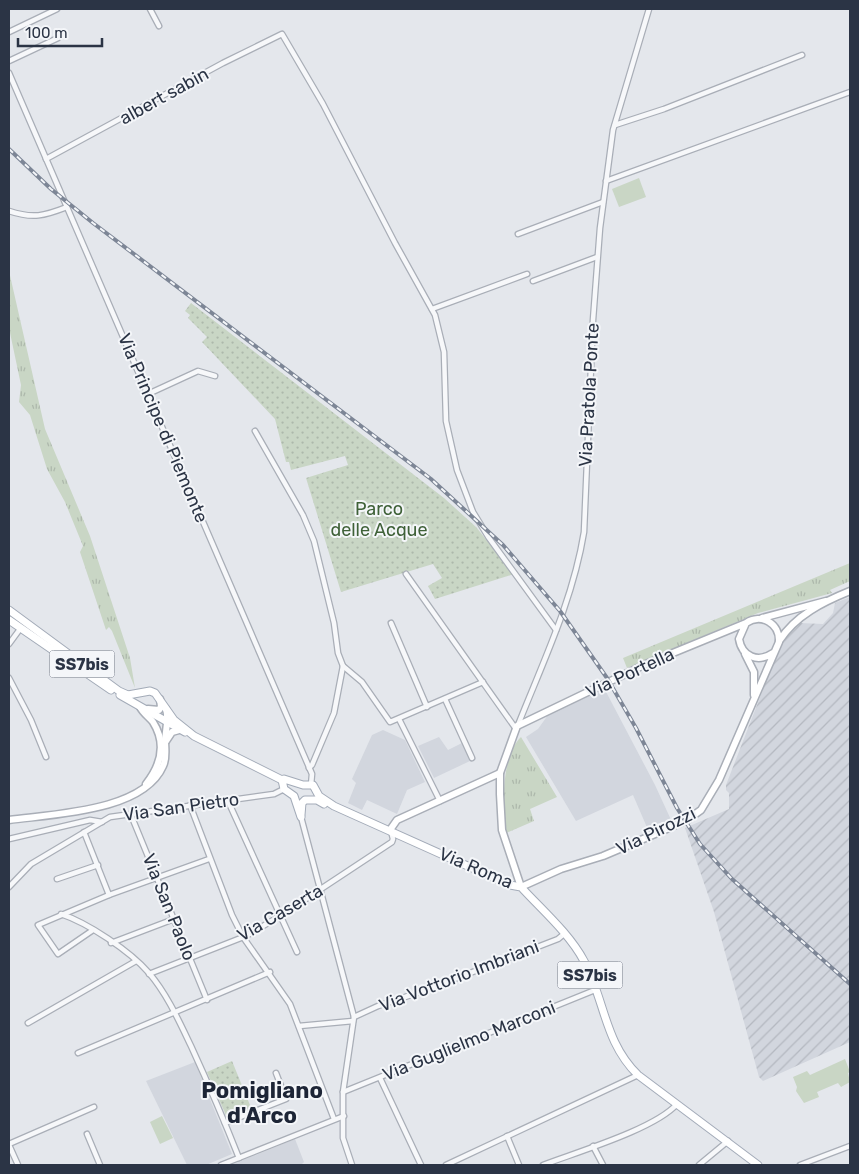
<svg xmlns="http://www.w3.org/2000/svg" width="859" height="1174" viewBox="0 0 859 1174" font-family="Rubik,sans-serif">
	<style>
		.built { fill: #d2d6de }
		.industrial { fill: url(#industrial-furrows) }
		.grass { fill: url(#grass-tufts) }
		.park { fill: url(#park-dots) }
		.garden { fill: #c9d6c5 }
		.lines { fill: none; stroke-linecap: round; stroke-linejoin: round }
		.street-casing { stroke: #a9aeb7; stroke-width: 7 }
		.secondary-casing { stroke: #a9aeb7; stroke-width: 9 }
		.primary-casing { stroke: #a3abb8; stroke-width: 9 }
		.street { stroke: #f7f8fa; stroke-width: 4.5 }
		.secondary { stroke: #fff; stroke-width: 6 }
		.primary { stroke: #fff; stroke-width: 7 }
		.rail-casing { stroke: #7d8696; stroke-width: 4 }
		.rail { stroke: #f4f6f9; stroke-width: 2; stroke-dasharray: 5.5; stroke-linecap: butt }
		.labels { text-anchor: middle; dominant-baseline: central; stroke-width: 4; stroke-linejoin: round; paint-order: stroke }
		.shield { fill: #f4f6f9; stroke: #676e7b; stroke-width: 1 }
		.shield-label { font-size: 16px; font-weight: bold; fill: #2b3445 }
		.street-label { font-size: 18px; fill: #2b3445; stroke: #f4f6f9 }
		.park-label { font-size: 18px; fill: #3f6138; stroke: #f4f6f9 }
		.district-label { font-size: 22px; font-weight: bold; fill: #1d2536; stroke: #f4f6f9 }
	</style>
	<defs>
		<pattern id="industrial-furrows" width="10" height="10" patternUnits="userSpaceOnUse" patternTransform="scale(1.25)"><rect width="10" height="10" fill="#d2d6de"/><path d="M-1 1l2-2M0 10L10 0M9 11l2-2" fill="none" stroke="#b4b8c0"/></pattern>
		<pattern id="grass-tufts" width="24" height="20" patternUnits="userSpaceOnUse" patternTransform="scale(1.25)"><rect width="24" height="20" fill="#c9d6c5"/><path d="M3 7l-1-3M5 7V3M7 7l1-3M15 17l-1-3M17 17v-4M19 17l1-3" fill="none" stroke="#adb8ab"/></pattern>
		<pattern id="park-dots" width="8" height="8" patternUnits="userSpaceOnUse" patternTransform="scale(1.25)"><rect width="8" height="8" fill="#c9d6c5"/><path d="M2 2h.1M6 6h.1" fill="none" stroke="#adb8ab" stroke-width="1.8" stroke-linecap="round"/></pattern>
	</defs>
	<rect width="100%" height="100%" fill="#e4e7ec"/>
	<g class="built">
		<path d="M604,688L655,785L672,822L665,825L663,822L656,824L657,829L649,832L633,795L576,821L526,737L538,729L548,715Z"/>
		<path d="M383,730L405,740L425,782L407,790L397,814L367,800L362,810L348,803L356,783L352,779L372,735Z"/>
		<path d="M439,737L448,750L462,743L470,761L434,778L418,746Z"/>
		<path d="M195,1062L232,1154L206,1165H187L146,1081Z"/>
		<path d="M295,1139L304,1162L301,1165H231Z"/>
	</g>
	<path class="industrial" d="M850,597V1042L763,1081L759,1077L714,912L685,828L729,809V793L726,790V785L776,656L789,633L800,623L823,624L833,613L835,603Z"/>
	<g class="grass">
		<path d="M9,271L45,429L90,536L130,658L135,688L112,631L109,627L106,630L80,552L83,546L65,502L47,469L30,415L19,402L21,385L9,328Z"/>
		<path d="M850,563V581L830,590L832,593L758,613L627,668L623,658Z"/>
		<path d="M521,737L557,797L530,809L534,821L506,833C502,807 501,756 521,737Z"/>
	</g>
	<g class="park">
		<path d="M191,303L444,498L476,527L514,574L435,599L428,586L442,578L433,564L341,592L306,478L348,465L345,456L291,470L289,462H286L275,419L202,342L207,337L188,318L190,315L185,311Z"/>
		<path d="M232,1061L252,1110L228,1120L207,1072Z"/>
	</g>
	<g class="garden">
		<path d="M639,178L646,197L619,207L612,189Z"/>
		<path d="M845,1059L850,1072L848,1073L850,1082L841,1087L838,1083L817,1092L819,1097L804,1103L796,1091L797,1087L793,1077L807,1071L810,1075Z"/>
		<path d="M162,1116L173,1138L160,1144L150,1122Z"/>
	</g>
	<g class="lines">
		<defs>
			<g id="street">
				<path d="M150,9L159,26"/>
				<path d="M9,32L57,9"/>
				<path d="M9,61L58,38"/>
				<path d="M9,73L312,774L311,785"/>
				<path d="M615,125L664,109L802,55"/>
				<path d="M46,159L223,63L282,34L323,104L395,243L435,315L444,352L446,421L457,470L473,512L489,538L556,630"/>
				<path d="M606,181L850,92"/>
				<path d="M9,211C33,219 44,216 67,207"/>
				<path d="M518,234L603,202"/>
				<path d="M533,281L597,257"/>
				<path d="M432,309L527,274"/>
				<path d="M148,394L198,371L215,376"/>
				<path d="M255,431L303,515L314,541L334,623L338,653L343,666L334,713L312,765L309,768"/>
				<path d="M406,574L516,729"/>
				<path d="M391,623L427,707"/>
				<path d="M9,644L20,629"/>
				<path d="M343,666L362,682L390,722L483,682"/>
				<path d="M9,678L31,720L46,757"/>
				<path d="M445,699L472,758"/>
				<path d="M399,719L440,801"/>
				<path d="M518,725C543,662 573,600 584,532L593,320L600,228L613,130L649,9"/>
				<path d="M228,801L297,952"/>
				<path d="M190,805L232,915L243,937L290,1004L334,1119"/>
				<path d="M131,815L207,1000"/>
				<path d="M301,817L354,1017L343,1092V1138L352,1165"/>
				<path d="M84,832L109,895"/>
				<path d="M9,839L90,820L102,822"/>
				<path d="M57,879L98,865"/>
				<path d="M9,887L31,864L110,817L274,794L284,789"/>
				<path d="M61,914C88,923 130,951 149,973C167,994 179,1021 191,1046C208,1083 224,1120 239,1158"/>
				<path d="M93,930L58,954L38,925L109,895L209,859"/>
				<path d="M111,943L174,919"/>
				<path d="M149,974L246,936L280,916L392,842L393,839L391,831"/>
				<path d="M354,1017L378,1006L426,990L558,939L564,934"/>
				<path d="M28,1023L136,961"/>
				<path d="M299,1026L353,1021"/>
				<path d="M78,1053L270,972"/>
				<path d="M380,1078L421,1165"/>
				<path d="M343,1092L595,990"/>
				<path d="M225,1123L286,1099L276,1073"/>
				<path d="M87,1134L100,1165"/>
				<path d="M507,1136L519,1165"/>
				<path d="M9,1144L94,1107"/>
				<path d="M9,1145L18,1165"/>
				<path d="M593,1146L603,1165"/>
				<path d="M221,1165L344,1116"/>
				<path d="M446,1165L638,1075"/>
				<path d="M543,1165C577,1152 655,1129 677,1104"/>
				<path d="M699,1165L728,1141"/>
				<path d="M800,1165L850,1146"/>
			</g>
			<g id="secondary">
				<path d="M762,618L826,601"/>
				<path d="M746,623L646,664L517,726L500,773V794L502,830L521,887L561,869L603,856L662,831L687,820L701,810L719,780L779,642C780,623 761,613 746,623L739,639C742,657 758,663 773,653"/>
				<path d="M779,641C796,615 823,602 850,591"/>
				<path d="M745,654L754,672V695"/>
				<path d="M140,707C143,713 149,717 153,722C167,744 161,765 146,784"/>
				<path d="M148,709L159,710L161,707L160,699"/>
				<path d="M166,741L172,732L179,730"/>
				<path d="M9,820C52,814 143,812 163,766C167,758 165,749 165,740C166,729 169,719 166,709"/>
				<path d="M390,830L397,820L500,773"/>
			</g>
			<g id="primary">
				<path d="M9,610L119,691L128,695L150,691L155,693L174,720L194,736L282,780"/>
				<path d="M9,620L111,690"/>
				<path d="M120,695L185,732"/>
				<path d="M301,815L302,803L305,800H317L324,804"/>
				<path d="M301,817L294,796L284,789L282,780L284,779L303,785H313L319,796L334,806L510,885L521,887C542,910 569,933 584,961C605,1000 604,1042 638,1075L758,1165"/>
			</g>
		</defs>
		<use href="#street" class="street-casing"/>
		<use href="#secondary" class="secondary-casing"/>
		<use href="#primary" class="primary-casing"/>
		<use href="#street" class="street"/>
		<use href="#secondary" class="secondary"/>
		<use href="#primary" class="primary"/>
		<defs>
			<path id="rail" d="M9,149L51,189L93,223L431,479L503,545L560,611L607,678L636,728L677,808L700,844L732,879L850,984"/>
		</defs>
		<use href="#rail" class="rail-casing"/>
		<use href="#rail" class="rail"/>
	</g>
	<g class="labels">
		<g class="shield">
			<rect x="49.5" y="650.5" width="65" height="27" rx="4"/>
			<rect x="557.5" y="961.5" width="65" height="27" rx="4"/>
		</g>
		<g class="shield-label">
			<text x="82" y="664">SS7bis</text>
			<text x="590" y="975">SS7bis</text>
		</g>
		<g class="street-label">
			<text transform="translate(164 96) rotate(-29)">albert sabin</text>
			<text transform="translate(589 395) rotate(-87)">Via Pratola Ponte</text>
			<text transform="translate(163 428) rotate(67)">Via Principe di Piemonte</text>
			<text transform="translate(630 673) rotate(-25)">Via Portella</text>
			<text transform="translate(181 807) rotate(-8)">Via San Pietro</text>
			<text transform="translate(656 831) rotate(-26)">Via Pirozzi</text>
			<text transform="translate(476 868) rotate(23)">Via Roma</text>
			<text transform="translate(169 907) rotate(68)">Via San Paolo</text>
			<text transform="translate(280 913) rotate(-30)">Via Caserta</text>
			<text transform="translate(459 976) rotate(-21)">Via Vottorio Imbriani</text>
			<text transform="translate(469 1041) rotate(-22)">Via Guglielmo Marconi</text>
		</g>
		<g class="park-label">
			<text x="379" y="509">Parco<tspan x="379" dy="21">delle Acque</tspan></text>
		</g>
		<g class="district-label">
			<text x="262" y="1090">Pomigliano<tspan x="262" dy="25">d'Arco</tspan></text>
		</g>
	</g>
	<rect width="859" height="1174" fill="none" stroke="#2b3445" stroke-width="20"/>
	<path d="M18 38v8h84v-8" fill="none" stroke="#2b3445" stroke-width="2.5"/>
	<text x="25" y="38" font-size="15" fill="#2b3445" stroke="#f4f6f9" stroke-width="4" paint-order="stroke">100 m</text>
</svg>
